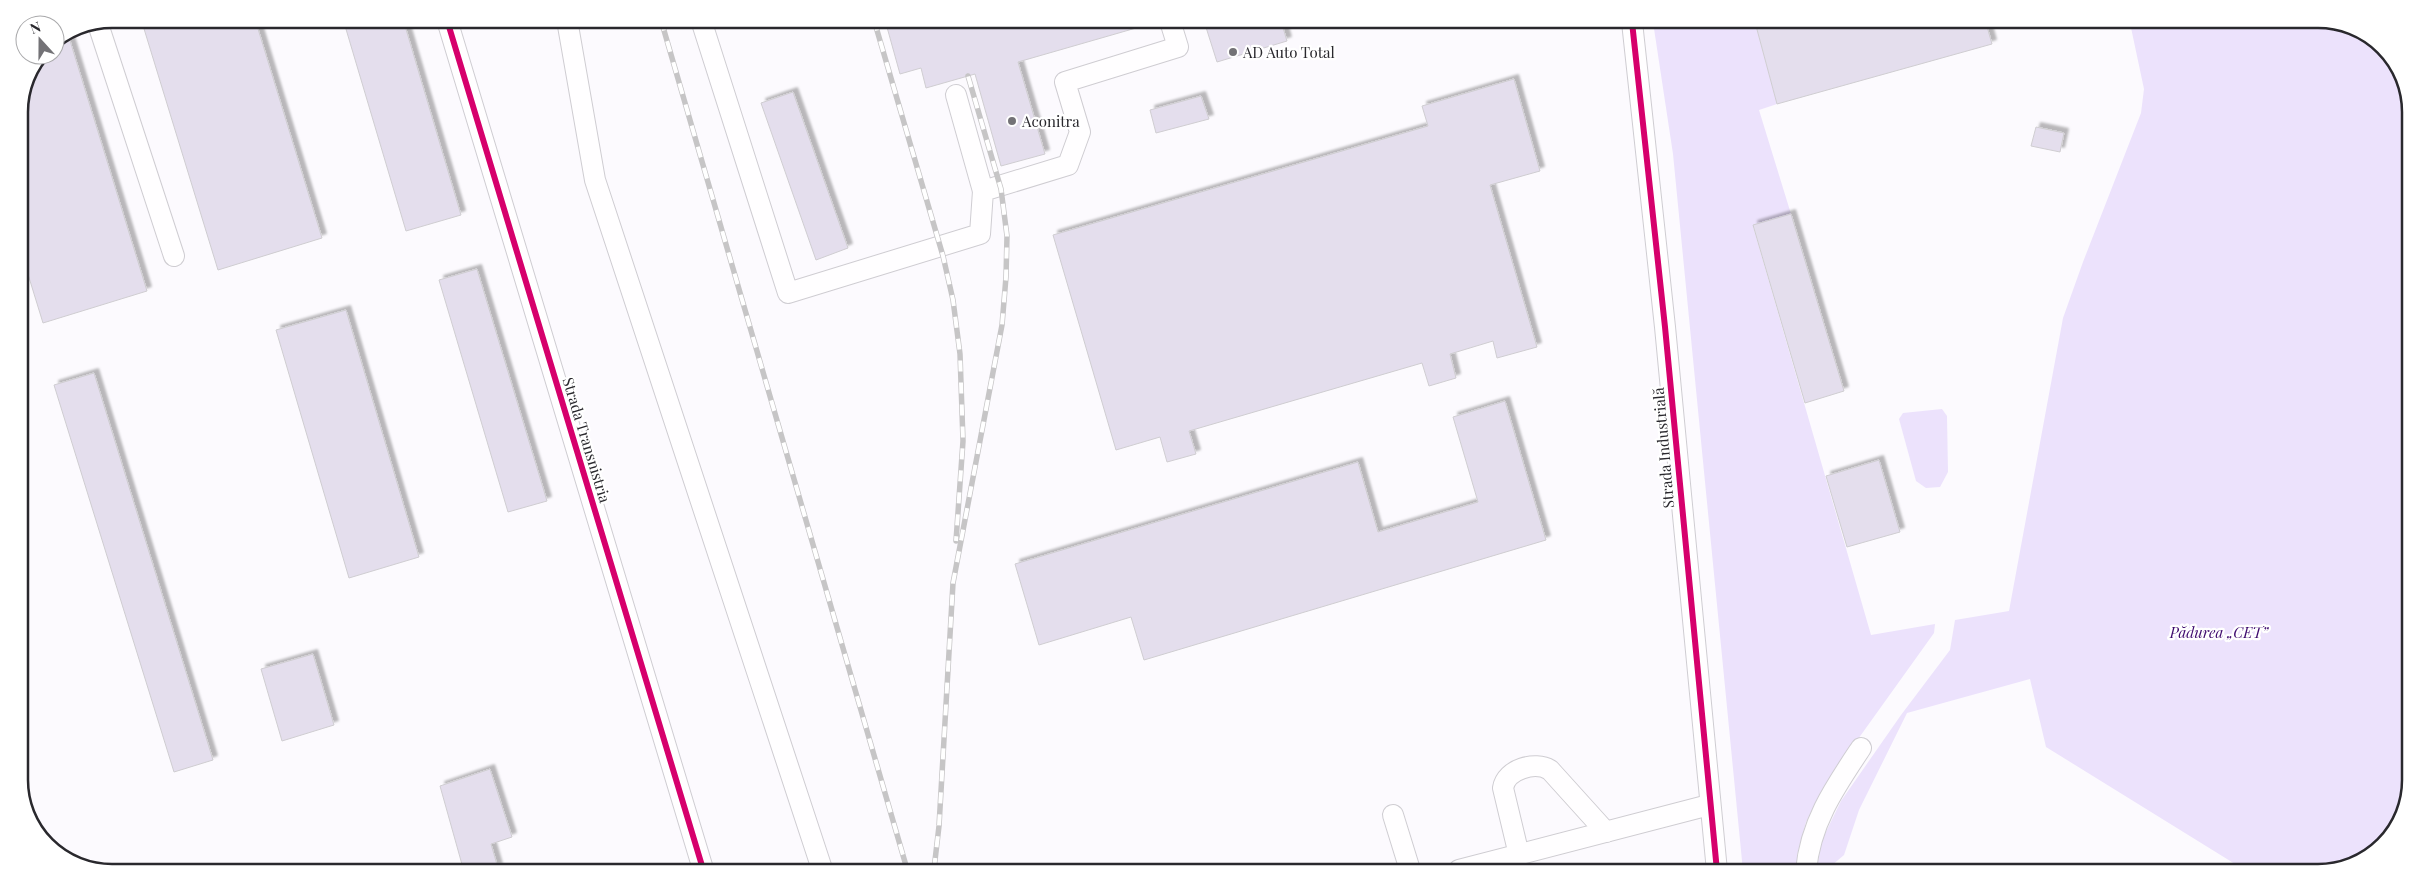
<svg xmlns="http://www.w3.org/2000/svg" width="2430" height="891" viewBox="0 0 2430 891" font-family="'Playfair Display',serif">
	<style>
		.green { fill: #ece2fc }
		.building { fill: #e4deed; stroke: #cfcdd1; filter: url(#shadow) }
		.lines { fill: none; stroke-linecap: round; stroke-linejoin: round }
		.minor-casing { stroke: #cfcdd2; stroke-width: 22 }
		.minor { stroke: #fffeff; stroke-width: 20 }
		.rail-casing { stroke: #c6c5c6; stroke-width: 5.5 }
		.rail { stroke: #fff; stroke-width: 4; stroke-dasharray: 11; stroke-linecap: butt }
		.cycleway-casing { stroke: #fff; stroke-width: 9 }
		.cycleway { stroke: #d6006c; stroke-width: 6 }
		.poi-dot { fill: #737276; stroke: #fff; stroke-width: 2 }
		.labels { text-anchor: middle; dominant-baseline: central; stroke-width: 4.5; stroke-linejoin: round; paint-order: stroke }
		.poi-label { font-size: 15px; fill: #29282d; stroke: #fff; text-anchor: start }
		.street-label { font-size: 15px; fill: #29282d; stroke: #fff }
		.park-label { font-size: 15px; font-style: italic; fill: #3d096d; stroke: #fff }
		.rim { fill: none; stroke: #29282d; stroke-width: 2.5 }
	</style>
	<defs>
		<filter id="shadow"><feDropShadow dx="4.5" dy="-4.5" stdDeviation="1" flood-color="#0004"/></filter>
	</defs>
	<rect width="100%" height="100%" fill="#fcfafe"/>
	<g class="green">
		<path d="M1653,22H1755L1777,104L1759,110L1791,214L1753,226L1871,635L1935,624L1934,633L1828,781L1806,822L1797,855L1798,871H1743L1673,154Z"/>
		<path d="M2130,23L2349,24L2392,55L2411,105L2406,810L2370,857L2319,872H2248L2046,747L2030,679L1907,713L1859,810L1844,855L1825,871H1817L1821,842L1841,801L1901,715L1950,650L1955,620L2009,611L2063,318L2083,262L2141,113L2144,89Z"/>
		<path d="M1942,409L1947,416L1948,472L1940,487L1926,488L1916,481L1899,419L1903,413Z"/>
	</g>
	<g class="building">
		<path d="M141,19H255L322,238L218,270Z"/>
		<path d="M343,19H403L461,215L406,231Z"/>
		<path d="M885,20L1142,21L1143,26L1018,62L1045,154L1001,166L975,74L926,88L921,68L900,74Z"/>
		<path d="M1204,21H1281L1287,41L1217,62Z"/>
		<path d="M1755,22L1986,23L1992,44L1777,104Z"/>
		<path d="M67,31L147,291L43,323L19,245V105L42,55H55V40Z"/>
		<path d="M1514,79L1540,171L1490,185L1537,347L1497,358L1493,341L1450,354L1456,378L1429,386L1422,363L1189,431L1196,454L1167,462L1160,437L1116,450L1053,235L1428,126L1422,106Z"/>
		<path d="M793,92L848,248L816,260L761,103Z"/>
		<path d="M1201,96L1209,119L1156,133L1150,110Z"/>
		<path d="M2036,127L2064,133L2060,152L2031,146Z"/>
		<path d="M1791,214L1844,391L1805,403L1753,225Z"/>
		<path d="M477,269L547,501L508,512L439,280Z"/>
		<path d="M346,310L419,557L349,578L276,330Z"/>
		<path d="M94,373L213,760L174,772L54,385Z"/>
		<path d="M1505,401L1546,540L1144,660L1131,617L1039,645L1015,564L1358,462L1378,532L1478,502L1453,417Z"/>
		<path d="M1879,460L1900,532L1847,547L1826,476Z"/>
		<path d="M313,654L334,725L282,741L261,669Z"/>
		<path d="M490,769L512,837L491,844L498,868H463L440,786Z"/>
	</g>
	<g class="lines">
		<defs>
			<g id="minor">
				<path d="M447,20L703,869"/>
				<path d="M567,20L595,180L822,869"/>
				<path d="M701,20L788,293L980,234L983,191L1068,165L1080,132L1065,82L1178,47L1170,21"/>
				<path d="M97,21L174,256"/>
				<path d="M1632,22L1665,327L1717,871"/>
				<path d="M956,95L983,191"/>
				<path d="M1393,815L1410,870"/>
				<path d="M1519,855L1503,788C1506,769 1535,761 1550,770L1606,832"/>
				<path d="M1459,870L1709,805"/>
				<path d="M1806,871C1810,823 1835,787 1861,748"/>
			</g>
		</defs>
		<use href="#minor" class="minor-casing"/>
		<use href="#minor" class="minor"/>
		<defs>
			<g id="rail">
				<path d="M661,20L907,869"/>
				<path d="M874,20L943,256L953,300L960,354L963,441L956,541"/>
				<path d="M934,869L939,826L953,583L1002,325L1006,277L1007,236L1001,189L968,76"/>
			</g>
		</defs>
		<use href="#rail" class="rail-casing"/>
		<use href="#rail" class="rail"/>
		<defs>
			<g id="cycleway">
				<path d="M447,20L703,869"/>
				<path d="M1632,22L1665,327L1717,871"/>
			</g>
		</defs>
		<use href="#cycleway" class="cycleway-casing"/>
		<use href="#cycleway" class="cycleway"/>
	</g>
	<g class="poi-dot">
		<circle cx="1233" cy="52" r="5"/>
		<circle cx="1012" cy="121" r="5"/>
	</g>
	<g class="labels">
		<g class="poi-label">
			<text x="1243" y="52">AD Auto Total</text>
			<text x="1022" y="121">Aconitra</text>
		</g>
		<g class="street-label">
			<text transform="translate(587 440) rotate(73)">Strada Transnistria</text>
			<text transform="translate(1663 448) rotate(-95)">Strada Industrială</text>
		</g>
		<g class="park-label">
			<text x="2219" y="632">Pădurea „CET”</text>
		</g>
	</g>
	<path d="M0 0H2430V891H0ZM112 28H2318A84 84 0 0 1 2402 112V780A84 84 0 0 1 2318 864H112A84 84 0 0 1 28 780V112A84 84 0 0 1 112 28Z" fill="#fff" fill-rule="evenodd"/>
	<path class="rim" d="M112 28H2318A84 84 0 0 1 2402 112V780A84 84 0 0 1 2318 864H112A84 84 0 0 1 28 780V112A84 84 0 0 1 112 28Z"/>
	<g transform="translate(40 40) rotate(339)"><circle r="24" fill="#ffffff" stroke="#a9a9ab"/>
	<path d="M0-4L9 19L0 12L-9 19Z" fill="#737276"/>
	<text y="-8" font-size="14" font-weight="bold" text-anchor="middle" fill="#29282d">N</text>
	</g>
</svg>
